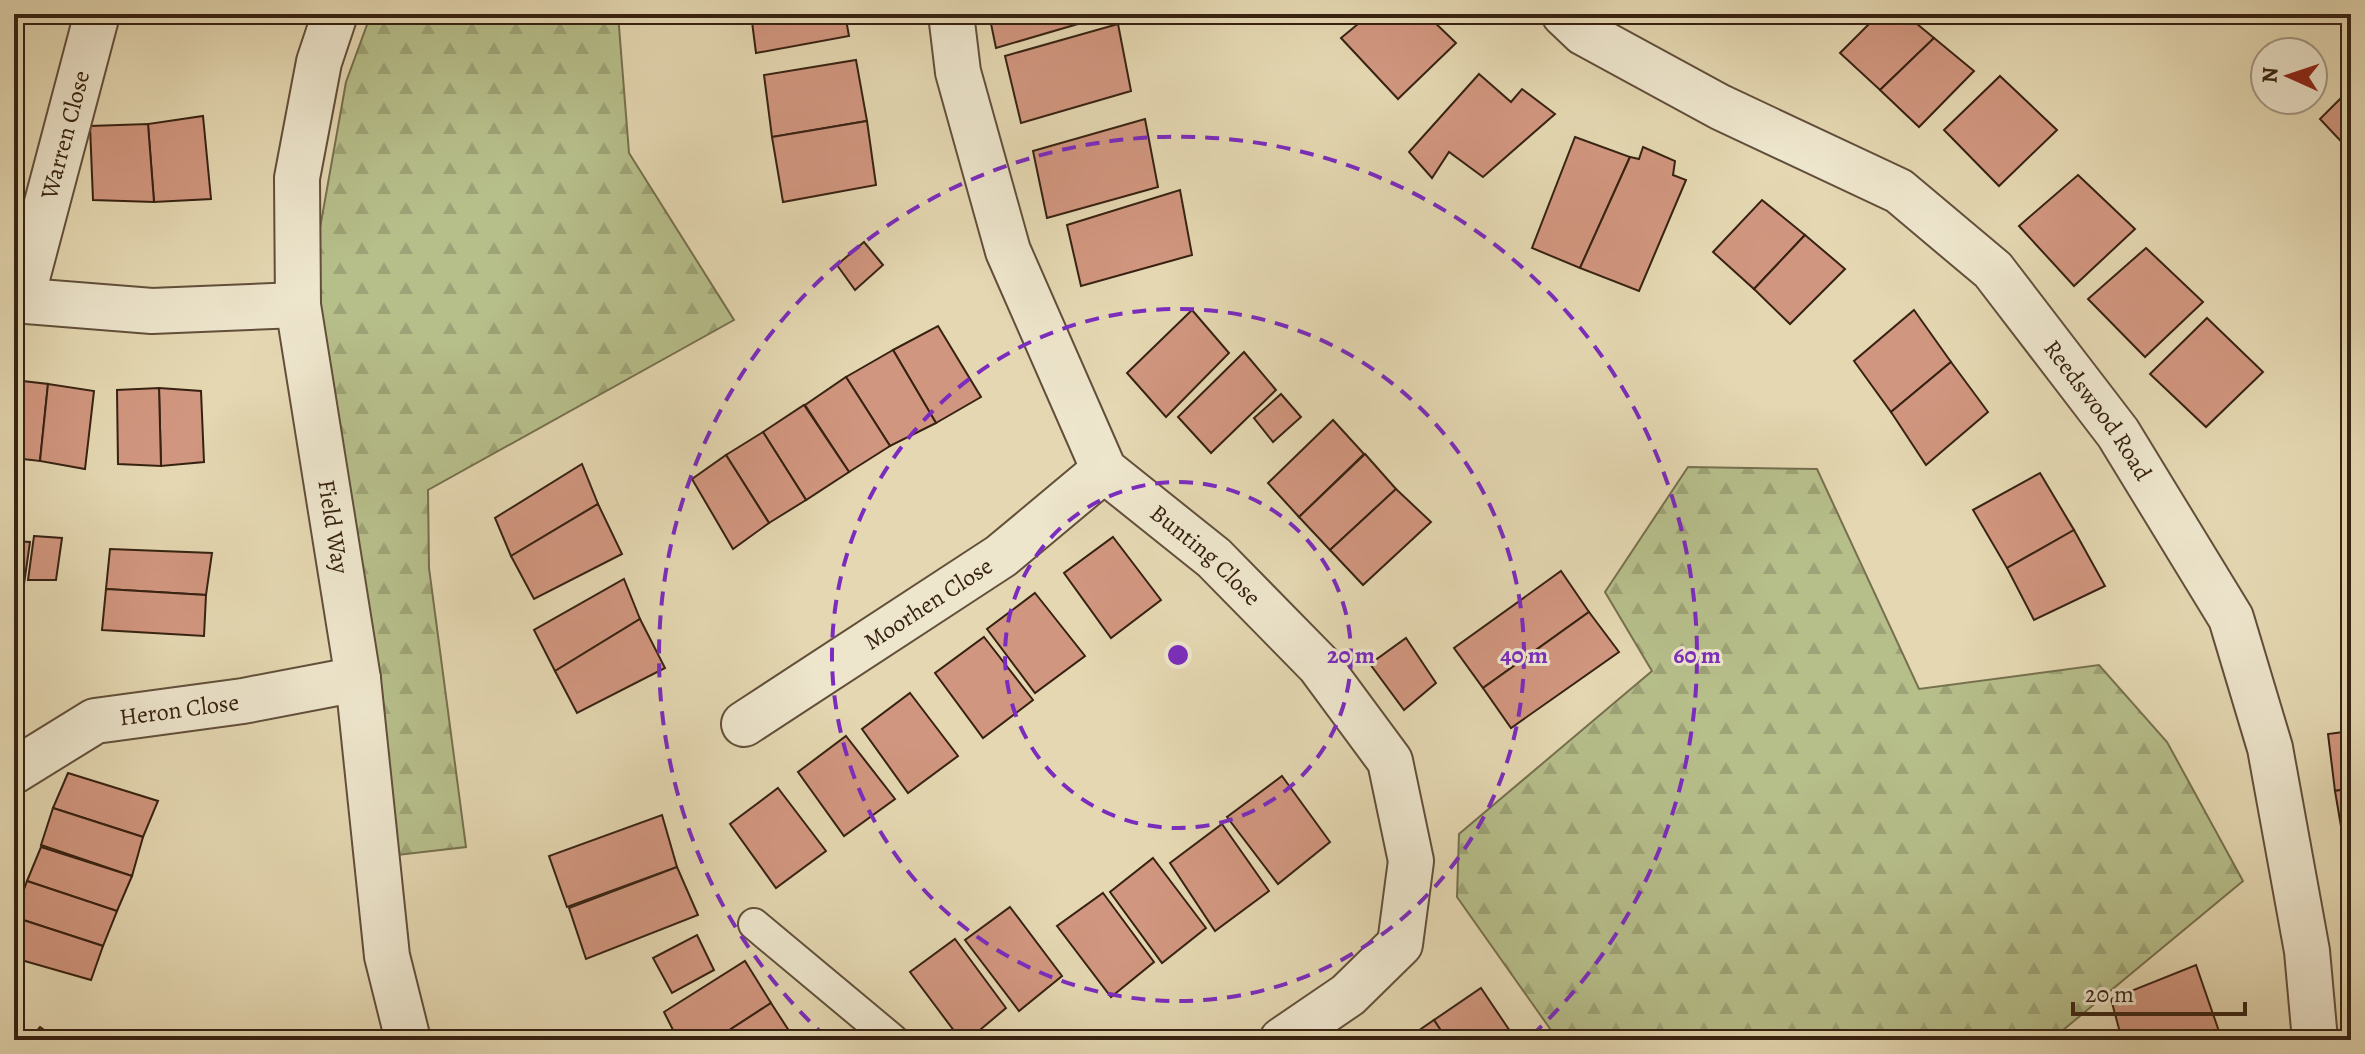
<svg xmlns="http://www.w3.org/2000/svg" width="2365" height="1054" viewBox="0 0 2365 1054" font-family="Alegreya,serif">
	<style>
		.forest { fill: url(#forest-firs); stroke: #76704e; stroke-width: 2 }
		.building { fill: #d1967f; stroke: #372212; stroke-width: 2 }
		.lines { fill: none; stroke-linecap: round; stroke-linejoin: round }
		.lane-casing { stroke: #624f3a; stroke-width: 34 }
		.street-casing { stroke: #624f3a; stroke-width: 48 }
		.lane { stroke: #ede5cc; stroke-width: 30 }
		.street { stroke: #ede5cc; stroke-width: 44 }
		.ring { fill: none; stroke: #7b2cbf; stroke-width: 4; stroke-dasharray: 14 10 }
		.labels { text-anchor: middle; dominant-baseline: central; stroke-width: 6; stroke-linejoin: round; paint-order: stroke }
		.street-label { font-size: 24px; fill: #372212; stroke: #ede5cc }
		.centre { fill: #7b2cbf; stroke: #ede5cc; stroke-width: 4 }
		.ring-label { font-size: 24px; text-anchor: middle; font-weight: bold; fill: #7b2cbf; stroke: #ede5cc; stroke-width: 6; stroke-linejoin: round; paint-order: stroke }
	</style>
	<defs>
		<pattern id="forest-firs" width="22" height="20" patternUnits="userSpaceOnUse" patternTransform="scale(2)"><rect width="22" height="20" fill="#b6be8a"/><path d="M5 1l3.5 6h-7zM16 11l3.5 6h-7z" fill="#9da376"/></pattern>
	</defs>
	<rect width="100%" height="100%" fill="#e4d7b1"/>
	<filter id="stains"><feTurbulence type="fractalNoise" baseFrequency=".0025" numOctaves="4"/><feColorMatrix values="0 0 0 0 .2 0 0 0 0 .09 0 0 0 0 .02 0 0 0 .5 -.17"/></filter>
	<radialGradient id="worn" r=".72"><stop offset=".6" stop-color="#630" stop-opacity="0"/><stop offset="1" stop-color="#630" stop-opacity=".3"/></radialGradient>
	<g class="forest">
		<path d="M371,14H618L629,153L734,320L428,490L429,568L466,847L389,856L312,273L346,82Z"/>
		<path d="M1688,467L1817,469L1919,689L2099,665L2167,742L2243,881L2051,1040H1558L1457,897L1459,834L1652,671L1605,592Z"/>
	</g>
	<g class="building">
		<path d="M751,14H845L849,36L756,53Z"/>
		<path d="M989,14H1112L996,48Z"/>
		<path d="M1370,14H1426L1456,43L1398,99L1341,38Z"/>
		<path d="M1879,14H1905L1934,38L1880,90L1840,53Z"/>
		<path d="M1118,24L1131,91L1021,123L1005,56Z"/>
		<path d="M1934,38L1974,71L1919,127L1880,90Z"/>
		<path d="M856,60L867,121L772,137L764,75Z"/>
		<path d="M1479,74L1511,102L1522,89L1555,114L1483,177L1449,152L1432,178L1409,152Z"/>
		<path d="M2000,76L2057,130L1999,186L1944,130Z"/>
		<path d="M2351,88V152L2320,119Z"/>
		<path d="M203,116L211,199L154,202L148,124Z"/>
		<path d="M1145,119L1158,187L1047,218L1033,151Z"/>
		<path d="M867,121L876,185L783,202L772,137Z"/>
		<path d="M148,124L154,202L93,200L90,126Z"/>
		<path d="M1575,137L1630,157L1580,268L1532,248Z"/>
		<path d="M1643,147L1675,161L1673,175L1686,180L1639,291L1580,268L1630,157L1639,159Z"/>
		<path d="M2078,175L2135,229L2074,286L2019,226Z"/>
		<path d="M1180,190L1192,255L1081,286L1067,225Z"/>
		<path d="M1762,200L1805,235L1754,289L1713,252Z"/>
		<path d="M1805,235L1845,269L1790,324L1754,289Z"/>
		<path d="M864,242L883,265L855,290L837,265Z"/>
		<path d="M2146,248L2203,302L2145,357L2088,299Z"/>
		<path d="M1192,310L1229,353L1166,417L1127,373Z"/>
		<path d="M1914,310L1951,362L1891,412L1854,361Z"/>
		<path d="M2207,318L2263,372L2206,427L2150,374Z"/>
		<path d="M938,326L981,397L936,423L893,350Z"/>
		<path d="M893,350L936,423L890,446L846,377Z"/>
		<path d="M1244,352L1276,390L1211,453L1178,417Z"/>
		<path d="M1951,362L1988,412L1926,465L1891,412Z"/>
		<path d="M846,377L890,446L849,472L805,405Z"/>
		<path d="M14,380L48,384L40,461L14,458Z"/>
		<path d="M48,384L94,391L85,469L40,461Z"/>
		<path d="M159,388L201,391L204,462L161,466Z"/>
		<path d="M159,388L161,466L118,464L117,390Z"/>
		<path d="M1281,394L1301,417L1273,442L1254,418Z"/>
		<path d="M804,405L849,472L806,500L763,432Z"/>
		<path d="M1333,420L1364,454L1299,517L1268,483Z"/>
		<path d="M763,432L806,500L769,523L726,455Z"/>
		<path d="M1365,454L1396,489L1330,550L1299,517Z"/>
		<path d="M726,455L769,523L733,549L692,479Z"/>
		<path d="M582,464L598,504L511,556L495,518Z"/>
		<path d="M2040,473L2074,530L2007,568L1973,510Z"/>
		<path d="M1396,489L1431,522L1363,585L1330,550Z"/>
		<path d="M598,504L622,554L534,599L511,556Z"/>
		<path d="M2074,530L2105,586L2034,620L2007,568Z"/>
		<path d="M34,536L62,538L56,580H28Z"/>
		<path d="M1113,537L1161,600L1111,638L1064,573Z"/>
		<path d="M14,541L30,542L24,584H14Z"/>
		<path d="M110,549L212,553L206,595L106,589Z"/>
		<path d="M1561,571L1589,612L1483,688L1454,648Z"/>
		<path d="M624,579L640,619L555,671L534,630Z"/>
		<path d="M106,589L206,595L204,636L102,630Z"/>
		<path d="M1035,593L1085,656L1035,693L987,629Z"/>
		<path d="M1589,612L1619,652L1511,728L1483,688Z"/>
		<path d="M640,619L665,668L577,713L555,671Z"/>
		<path d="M984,637L1033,700L983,738L935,673Z"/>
		<path d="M1406,638L1436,683L1404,710L1370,664Z"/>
		<path d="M910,693L958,756L908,793L862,729Z"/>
		<path d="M2351,731V788L2335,791L2328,734Z"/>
		<path d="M846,736L895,799L844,836L798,772Z"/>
		<path d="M68,773L158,801L143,837L53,808Z"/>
		<path d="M1282,776L1330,842L1278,884L1227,817Z"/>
		<path d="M778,788L826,851L776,888L730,824Z"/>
		<path d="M2351,788V850H2345L2335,791Z"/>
		<path d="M53,808L143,837L132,876L41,845Z"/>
		<path d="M662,815L677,867L567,907L549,856Z"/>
		<path d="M1222,824L1269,891L1215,931L1170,863Z"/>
		<path d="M41,847L132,876L117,911L27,881Z"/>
		<path d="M1153,858L1206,928L1162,963L1110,892Z"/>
		<path d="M677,867L698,915L586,959L569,908Z"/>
		<path d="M27,881L117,911L103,946L14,917Z"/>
		<path d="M1103,893L1154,962L1111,997L1057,926Z"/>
		<path d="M1010,907L1062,976L1019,1011L965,940Z"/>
		<path d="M14,917L103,946L91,980L14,958Z"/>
		<path d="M697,935L714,970L672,993L653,958Z"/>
		<path d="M955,939L1006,1008L968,1040H961L910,972Z"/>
		<path d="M745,961L771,1003L714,1040H678L664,1012Z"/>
		<path d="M2196,965L2222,1040H2122L2111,999Z"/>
		<path d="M1481,988L1516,1040H1447L1434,1020Z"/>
		<path d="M771,1003L795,1040H714Z"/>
		<path d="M1434,1020L1447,1040H1405Z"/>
		<path d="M40,1027L58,1040H29Z"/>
	</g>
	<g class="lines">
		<defs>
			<path id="lane" d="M754,924L893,1040"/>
			<g id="street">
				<path id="s1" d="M335,14L319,62L297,178L298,305L358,679L387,956L408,1040"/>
				<path id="s2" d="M951,14L958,72L1008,251L1104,470L1214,558L1319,665L1390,761L1411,861L1400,944L1348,995L1282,1040"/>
				<path id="s3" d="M1564,14L1584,33L1720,107L1899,191L1993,270L2118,433L2231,618L2270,748L2307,951L2315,1040"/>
				<path d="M14,300L152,311L298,305"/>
				<path id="s4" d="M21,301L97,14"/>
				<path id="s5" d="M744,724L1001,556L1104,470"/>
				<path id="s6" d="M14,771L95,721L243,701L358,679"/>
			</g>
		</defs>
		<use href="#lane" class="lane-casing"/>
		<use href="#street" class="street-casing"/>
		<use href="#lane" class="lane"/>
		<use href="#street" class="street"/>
	</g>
	<g class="ring">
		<circle cx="1178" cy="655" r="173"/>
		<circle cx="1178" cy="655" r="346"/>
		<path d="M827 1038A519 519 0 1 1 1529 1038"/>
	</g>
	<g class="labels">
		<g class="street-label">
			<text stroke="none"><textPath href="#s4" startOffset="172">Warren Close</textPath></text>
			<text stroke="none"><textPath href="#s3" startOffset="678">Reedswood Road</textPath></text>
			<text stroke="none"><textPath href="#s1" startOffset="520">Field Way</textPath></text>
			<text stroke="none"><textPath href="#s2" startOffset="616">Bunting Close</textPath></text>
			<text stroke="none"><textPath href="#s5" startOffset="220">Moorhen Close</textPath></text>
			<text stroke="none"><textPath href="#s6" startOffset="180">Heron Close</textPath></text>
		</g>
	</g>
	<circle cx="1178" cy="655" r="12" class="centre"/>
	<g class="ring-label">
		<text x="1351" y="663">20 m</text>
		<text x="1524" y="663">40 m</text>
		<text x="1697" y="663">60 m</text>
	</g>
	<rect width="2365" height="1054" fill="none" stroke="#e4d7b1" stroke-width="48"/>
	<rect x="16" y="16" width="2333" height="1022" fill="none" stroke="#372212" stroke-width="4"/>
	<rect x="24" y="24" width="2317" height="1006" fill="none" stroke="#372212" stroke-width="2"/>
	<g transform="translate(2289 76) rotate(273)"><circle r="38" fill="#ede5cc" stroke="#a49782" stroke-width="2"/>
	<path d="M0-6L14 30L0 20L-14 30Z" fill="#8f2418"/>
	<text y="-12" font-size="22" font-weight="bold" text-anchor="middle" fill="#372212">N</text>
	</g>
	<path d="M2073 1002v12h172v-12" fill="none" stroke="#372212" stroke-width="4"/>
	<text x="2085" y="1002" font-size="24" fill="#372212" stroke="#ede5cc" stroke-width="6" paint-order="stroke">20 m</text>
	<rect width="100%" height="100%" filter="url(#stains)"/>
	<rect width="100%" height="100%" fill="url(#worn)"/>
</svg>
